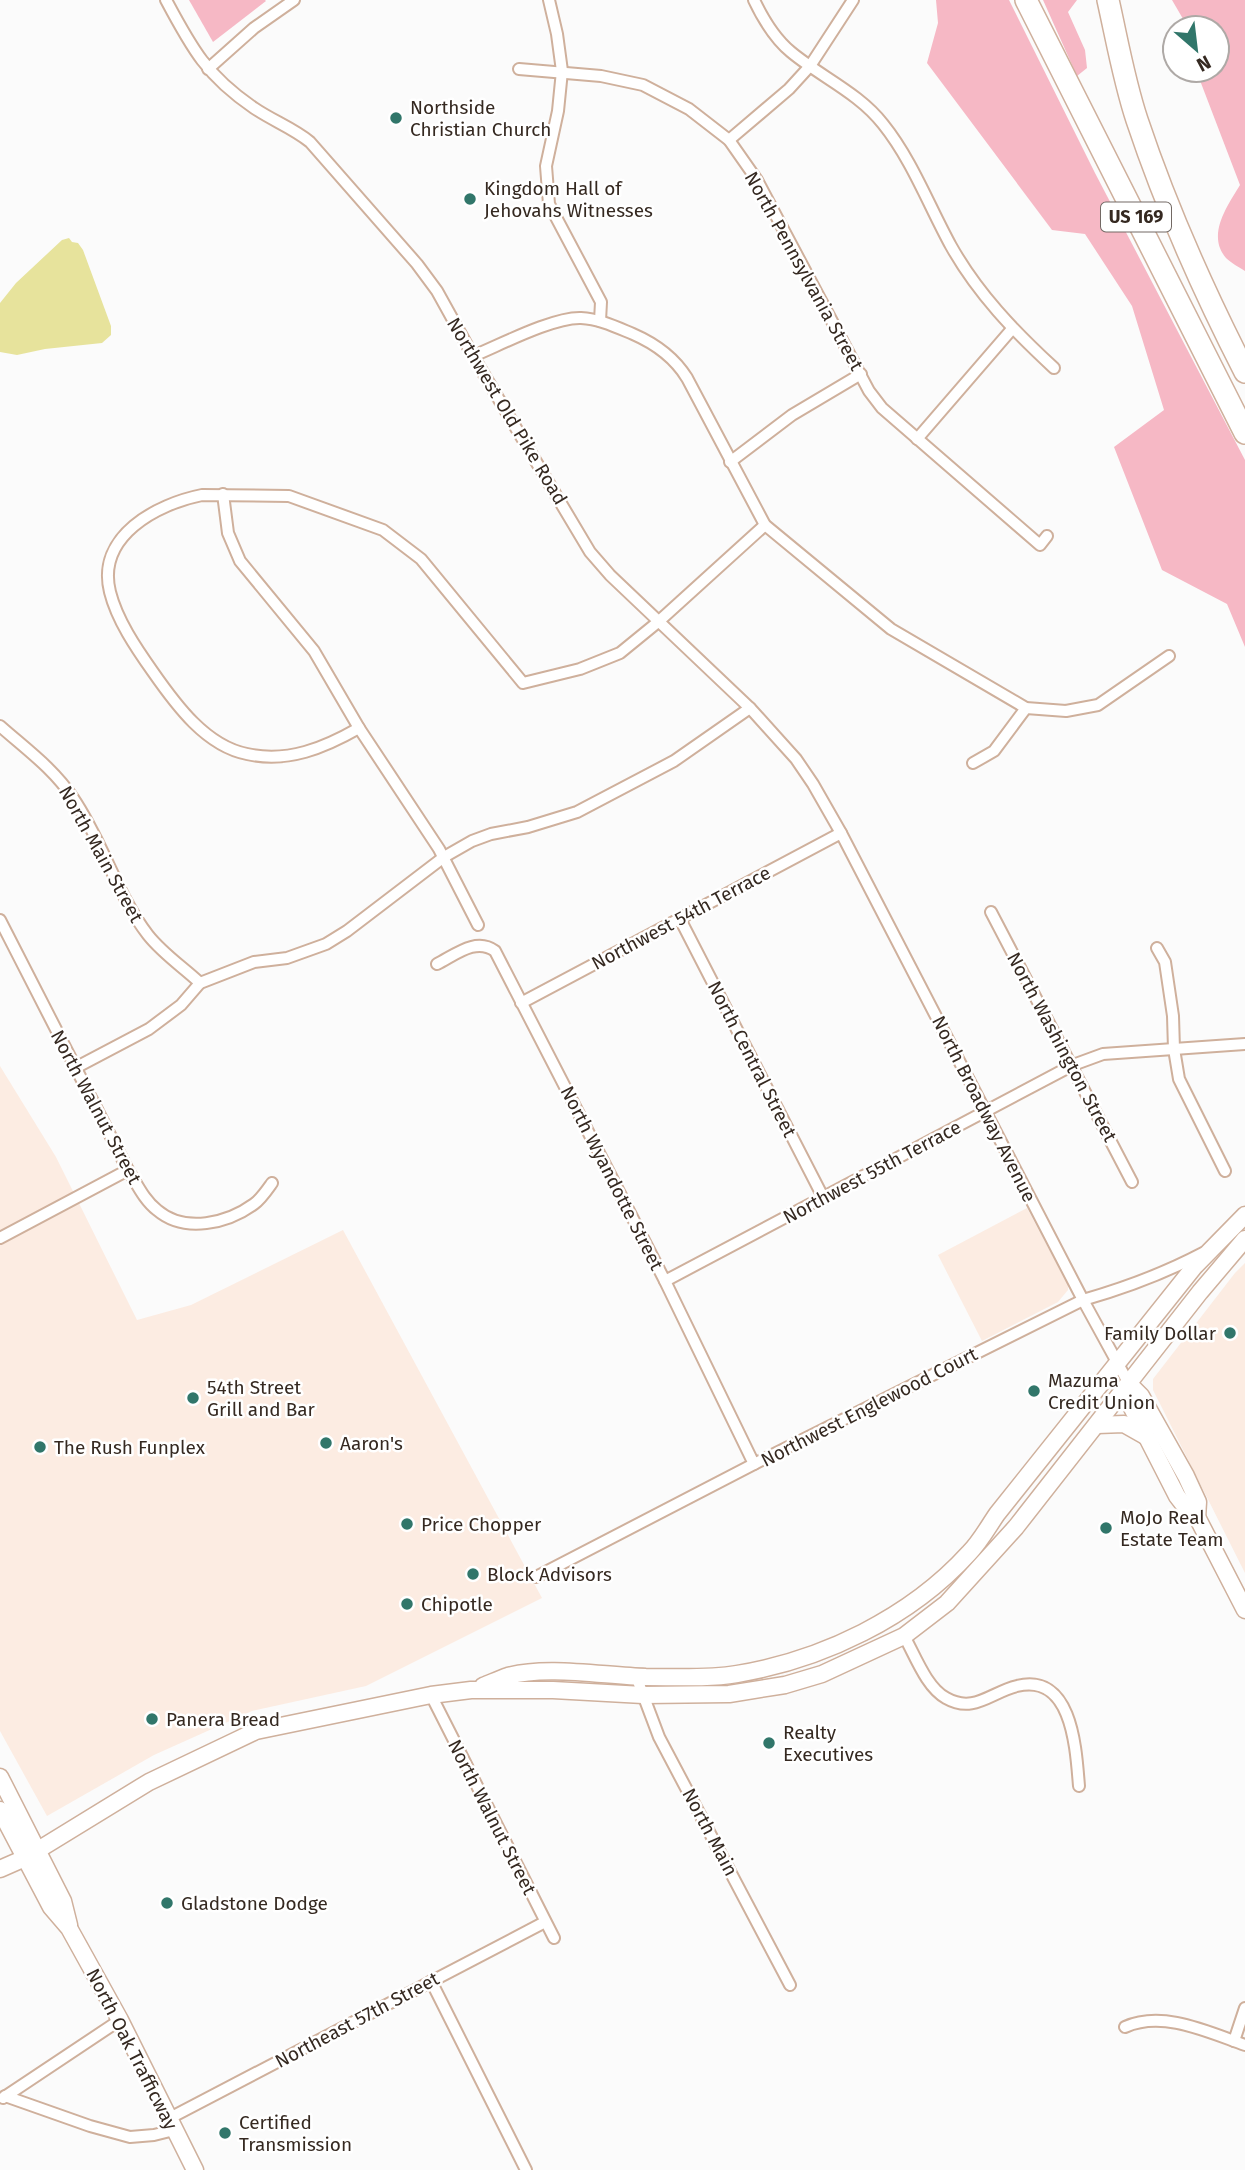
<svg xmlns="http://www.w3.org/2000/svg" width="1245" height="2170" viewBox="0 0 1245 2170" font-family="'Fira Sans',sans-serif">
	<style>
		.built { fill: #fcece2 }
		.forest { fill: #f6b8c5 }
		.water { fill: #e7e39c }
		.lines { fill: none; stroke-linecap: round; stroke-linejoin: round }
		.street-casing { stroke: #cfb09c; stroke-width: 14 }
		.secondary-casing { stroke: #cfb09c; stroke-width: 19 }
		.highway-casing { stroke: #cfb09c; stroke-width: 24 }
		.street { stroke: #fff; stroke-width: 10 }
		.secondary { stroke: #fff; stroke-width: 16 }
		.highway { stroke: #fff; stroke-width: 21 }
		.poi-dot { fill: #31766a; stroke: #fff; stroke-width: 2.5 }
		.labels { text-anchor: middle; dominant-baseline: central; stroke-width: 5; stroke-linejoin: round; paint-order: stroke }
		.shield { fill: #fff; stroke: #726964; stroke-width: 2 }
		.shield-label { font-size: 18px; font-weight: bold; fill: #352921 }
		.poi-label { font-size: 19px; fill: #352921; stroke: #fff; text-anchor: start }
		.street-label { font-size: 19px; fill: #352921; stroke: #fff }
	</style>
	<rect width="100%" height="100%" fill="#fbfbfb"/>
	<g class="built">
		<path d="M0,1066L56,1157L137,1320L191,1305L343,1230L542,1598L366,1686L252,1711L154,1755L47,1816L0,1731Z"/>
		<path d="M1027,1208L1068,1285V1290L1058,1302L982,1341L938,1255Z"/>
		<path d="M1245,1263V1573L1153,1390V1379L1235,1273Z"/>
	</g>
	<g class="forest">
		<path d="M189,0H265L266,1L213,42Z"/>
		<path d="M936,0H1009L1095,173L1245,460V647L1227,604L1162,570L1114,447L1164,410L1132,306L1085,234L1052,230L927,63L938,23Z"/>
		<path d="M1043,0H1077L1068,12L1085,50L1087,68L1077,76Z"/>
		<path d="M1172,0H1245V271C1239,267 1231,263 1226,258C1206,235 1228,205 1240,185L1196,70H1217V28H1186V24Z"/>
	</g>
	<path class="water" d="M69,238L72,242L78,243L83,250L111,326V335L102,343L45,349L17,355L0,352V303L16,283L62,240Z"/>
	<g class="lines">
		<defs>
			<g id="street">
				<path d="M166,0C192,49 207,76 254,108C273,121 293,128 310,142L417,264L437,291L473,356L590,552L610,575L750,708L796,759L813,784L841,833L1083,1300L1129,1384"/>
				<path d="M549,0L557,34L562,71L558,111L546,166L549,204L601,302L600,321"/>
				<path d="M754,0C763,19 774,38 791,52C821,77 859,93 883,124C912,160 929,206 951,246C978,294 1014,331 1054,368"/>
				<path d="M208,69L254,28L294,0"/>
				<path d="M519,69L601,76L643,85L689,109L729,140L757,180L869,391L882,408L1040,545L1047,536"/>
				<path d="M729,140L789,89L810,66L853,0"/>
				<path d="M473,356C500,345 553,317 581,318C600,319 616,327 633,334C656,344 674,357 687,378L765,525L891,629L1026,708L1066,711L1098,705L1169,656"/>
				<path d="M917,439L1012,329"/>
				<path d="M730,462L792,415L861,374"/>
				<path d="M223,494L228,533L240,561L314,651L359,728L439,849L478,925"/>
				<path d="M0,726C26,749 54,769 73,798C102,840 117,895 148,935C163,954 183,967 200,983"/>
				<path d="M359,728C324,748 288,763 247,754C206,746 176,705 153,672C136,648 117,620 110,592C96,536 157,504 202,495L289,496L383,530L421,559L523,683L580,669L620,653L658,622L765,525"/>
				<path d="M973,763L994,751L1026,708"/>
				<path d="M991,912L1132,1182"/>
				<path d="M680,919L824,1199"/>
				<path d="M0,920L128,1170C137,1184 144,1200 157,1210C185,1234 228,1223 254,1204C261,1199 267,1190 272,1183"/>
				<path d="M1157,948L1165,962L1173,1016L1174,1049L1179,1079L1225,1171"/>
				<path d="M437,964C455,955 476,937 495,951L665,1281L754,1464"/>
				<path d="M521,1003L841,833"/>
				<path d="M75,1068L149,1029L181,1005L200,983L254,962L287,958L326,944L347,931L444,857L472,841L491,834L528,827L577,812L674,761L750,708"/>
				<path d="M0,1238L128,1170"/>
				<path d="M665,1281L1073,1065L1103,1054L1245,1044"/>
				<path d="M536,1577L754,1464L1083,1300C1125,1288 1165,1273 1203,1253"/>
				<path d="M904,1636C915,1655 926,1687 946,1698C974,1714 991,1692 1017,1686C1073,1672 1076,1751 1079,1786"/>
				<path d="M636,1676L659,1737L790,1985"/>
				<path d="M431,1695L554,1938"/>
				<path d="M431,1981L526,2170"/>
				<path d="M1125,2027C1163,2010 1208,2032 1245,2045"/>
				<path d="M1234,2041L1245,2008"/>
				<path d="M5,2096L90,2126L130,2137L154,2135L174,2130"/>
				<path d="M3,2098L120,2020"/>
				<path d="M168,2119L545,1922"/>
			</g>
			<g id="secondary">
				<path d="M1129,1384L1131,1406L1177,1496L1187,1509L1197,1517L1245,1610"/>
				<path d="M1129,1384L1141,1396L1186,1476L1198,1502L1197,1517"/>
				<path d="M1097,1425L1124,1424L1147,1437"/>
				<path d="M483,1686C491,1683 499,1679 508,1676C547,1665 605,1676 646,1677C676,1677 707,1679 737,1674C822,1660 910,1618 969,1553C980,1542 988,1527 997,1514L1194,1267L1245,1215"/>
				<path d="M0,1777L63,1901L69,1925"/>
				<path d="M0,1810L51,1907L69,1928L120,2020L195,2170"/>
				<path d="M0,1869L25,1858L149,1782L256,1731L431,1695L471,1690H553L643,1695L729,1694L785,1685L822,1674L904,1636L947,1603L1016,1527L1200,1292L1245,1239"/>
			</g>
			<g id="highway">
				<path d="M1026,0L1245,433"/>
				<path d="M1108,0C1117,40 1124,81 1137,120C1166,207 1203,290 1245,372"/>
			</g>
		</defs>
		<use href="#street" class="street-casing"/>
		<use href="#secondary" class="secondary-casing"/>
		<use href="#highway" class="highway-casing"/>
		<use href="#street" class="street"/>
		<use href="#secondary" class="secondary"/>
		<use href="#highway" class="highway"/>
	</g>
	<g class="poi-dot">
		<circle cx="396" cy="118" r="7"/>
		<circle cx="470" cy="199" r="7"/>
		<circle cx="1230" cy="1333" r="7"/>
		<circle cx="1034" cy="1391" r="7"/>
		<circle cx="193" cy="1398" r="7"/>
		<circle cx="326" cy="1443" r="7"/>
		<circle cx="40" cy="1447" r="7"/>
		<circle cx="407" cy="1524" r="7"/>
		<circle cx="1106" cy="1528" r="7"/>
		<circle cx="473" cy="1574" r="7"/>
		<circle cx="407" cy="1604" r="7"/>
		<circle cx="152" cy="1719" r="7"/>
		<circle cx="769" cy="1743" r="7"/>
		<circle cx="167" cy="1903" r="7"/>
		<circle cx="225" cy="2133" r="7"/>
	</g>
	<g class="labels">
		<rect class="shield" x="1101" y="202.5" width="70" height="29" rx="5"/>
		<g class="shield-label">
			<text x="1136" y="217">US 169</text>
		</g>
		<g class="poi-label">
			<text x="410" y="107">Northside<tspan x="410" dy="22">Christian Church</tspan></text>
			<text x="484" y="188">Kingdom Hall of<tspan x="484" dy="22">Jehovahs Witnesses</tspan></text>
			<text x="1216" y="1333" text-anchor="end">Family Dollar</text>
			<text x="1048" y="1380">Mazuma<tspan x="1048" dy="22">Credit Union</tspan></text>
			<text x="207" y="1387">54th Street<tspan x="207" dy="22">Grill and Bar</tspan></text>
			<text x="340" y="1443">Aaron's</text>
			<text x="54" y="1447">The Rush Funplex</text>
			<text x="1120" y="1517">MoJo Real<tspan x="1120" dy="22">Estate Team</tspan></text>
			<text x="421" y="1524">Price Chopper</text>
			<text x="487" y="1574">Block Advisors</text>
			<text x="421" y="1604">Chipotle</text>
			<text x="166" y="1719">Panera Bread</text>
			<text x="783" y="1732">Realty<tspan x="783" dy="22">Executives</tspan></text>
			<text x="181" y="1903">Gladstone Dodge</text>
			<text x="239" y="2122">Certified<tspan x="239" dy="22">Transmission</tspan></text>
		</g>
		<g class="street-label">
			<text transform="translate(804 271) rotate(61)">North Pennsylvania Street</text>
			<text transform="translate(507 411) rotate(59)">Northwest Old Pike Road</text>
			<text transform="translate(101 854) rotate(61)">North Main Street</text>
			<text transform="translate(681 918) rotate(-28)">Northwest 54th Terrace</text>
			<text transform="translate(1062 1047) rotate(62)">North Washington Street</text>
			<text transform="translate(752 1059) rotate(63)">North Central Street</text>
			<text transform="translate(96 1107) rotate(62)">North Walnut Street</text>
			<text transform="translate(984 1109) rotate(63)">North Broadway Avenue</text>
			<text transform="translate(872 1172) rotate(-28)">Northwest 55th Terrace</text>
			<text transform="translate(612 1178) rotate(63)">North Wyandotte Street</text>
			<text transform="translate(869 1407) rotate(-27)">Northwest Englewood Court</text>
			<text transform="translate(492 1817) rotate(63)">North Walnut Street</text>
			<text transform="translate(710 1832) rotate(62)">North Main</text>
			<text transform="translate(357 2020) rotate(-28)">Northeast 57th Street</text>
			<text transform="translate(132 2049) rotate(63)">North Oak Trafficway</text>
		</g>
	</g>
	<g transform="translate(1196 49) rotate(152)"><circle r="33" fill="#ffffff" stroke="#aea9a6" stroke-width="2"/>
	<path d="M0-5L12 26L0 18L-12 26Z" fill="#31766a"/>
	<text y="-10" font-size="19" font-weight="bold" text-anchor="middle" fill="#352921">N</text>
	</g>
</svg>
